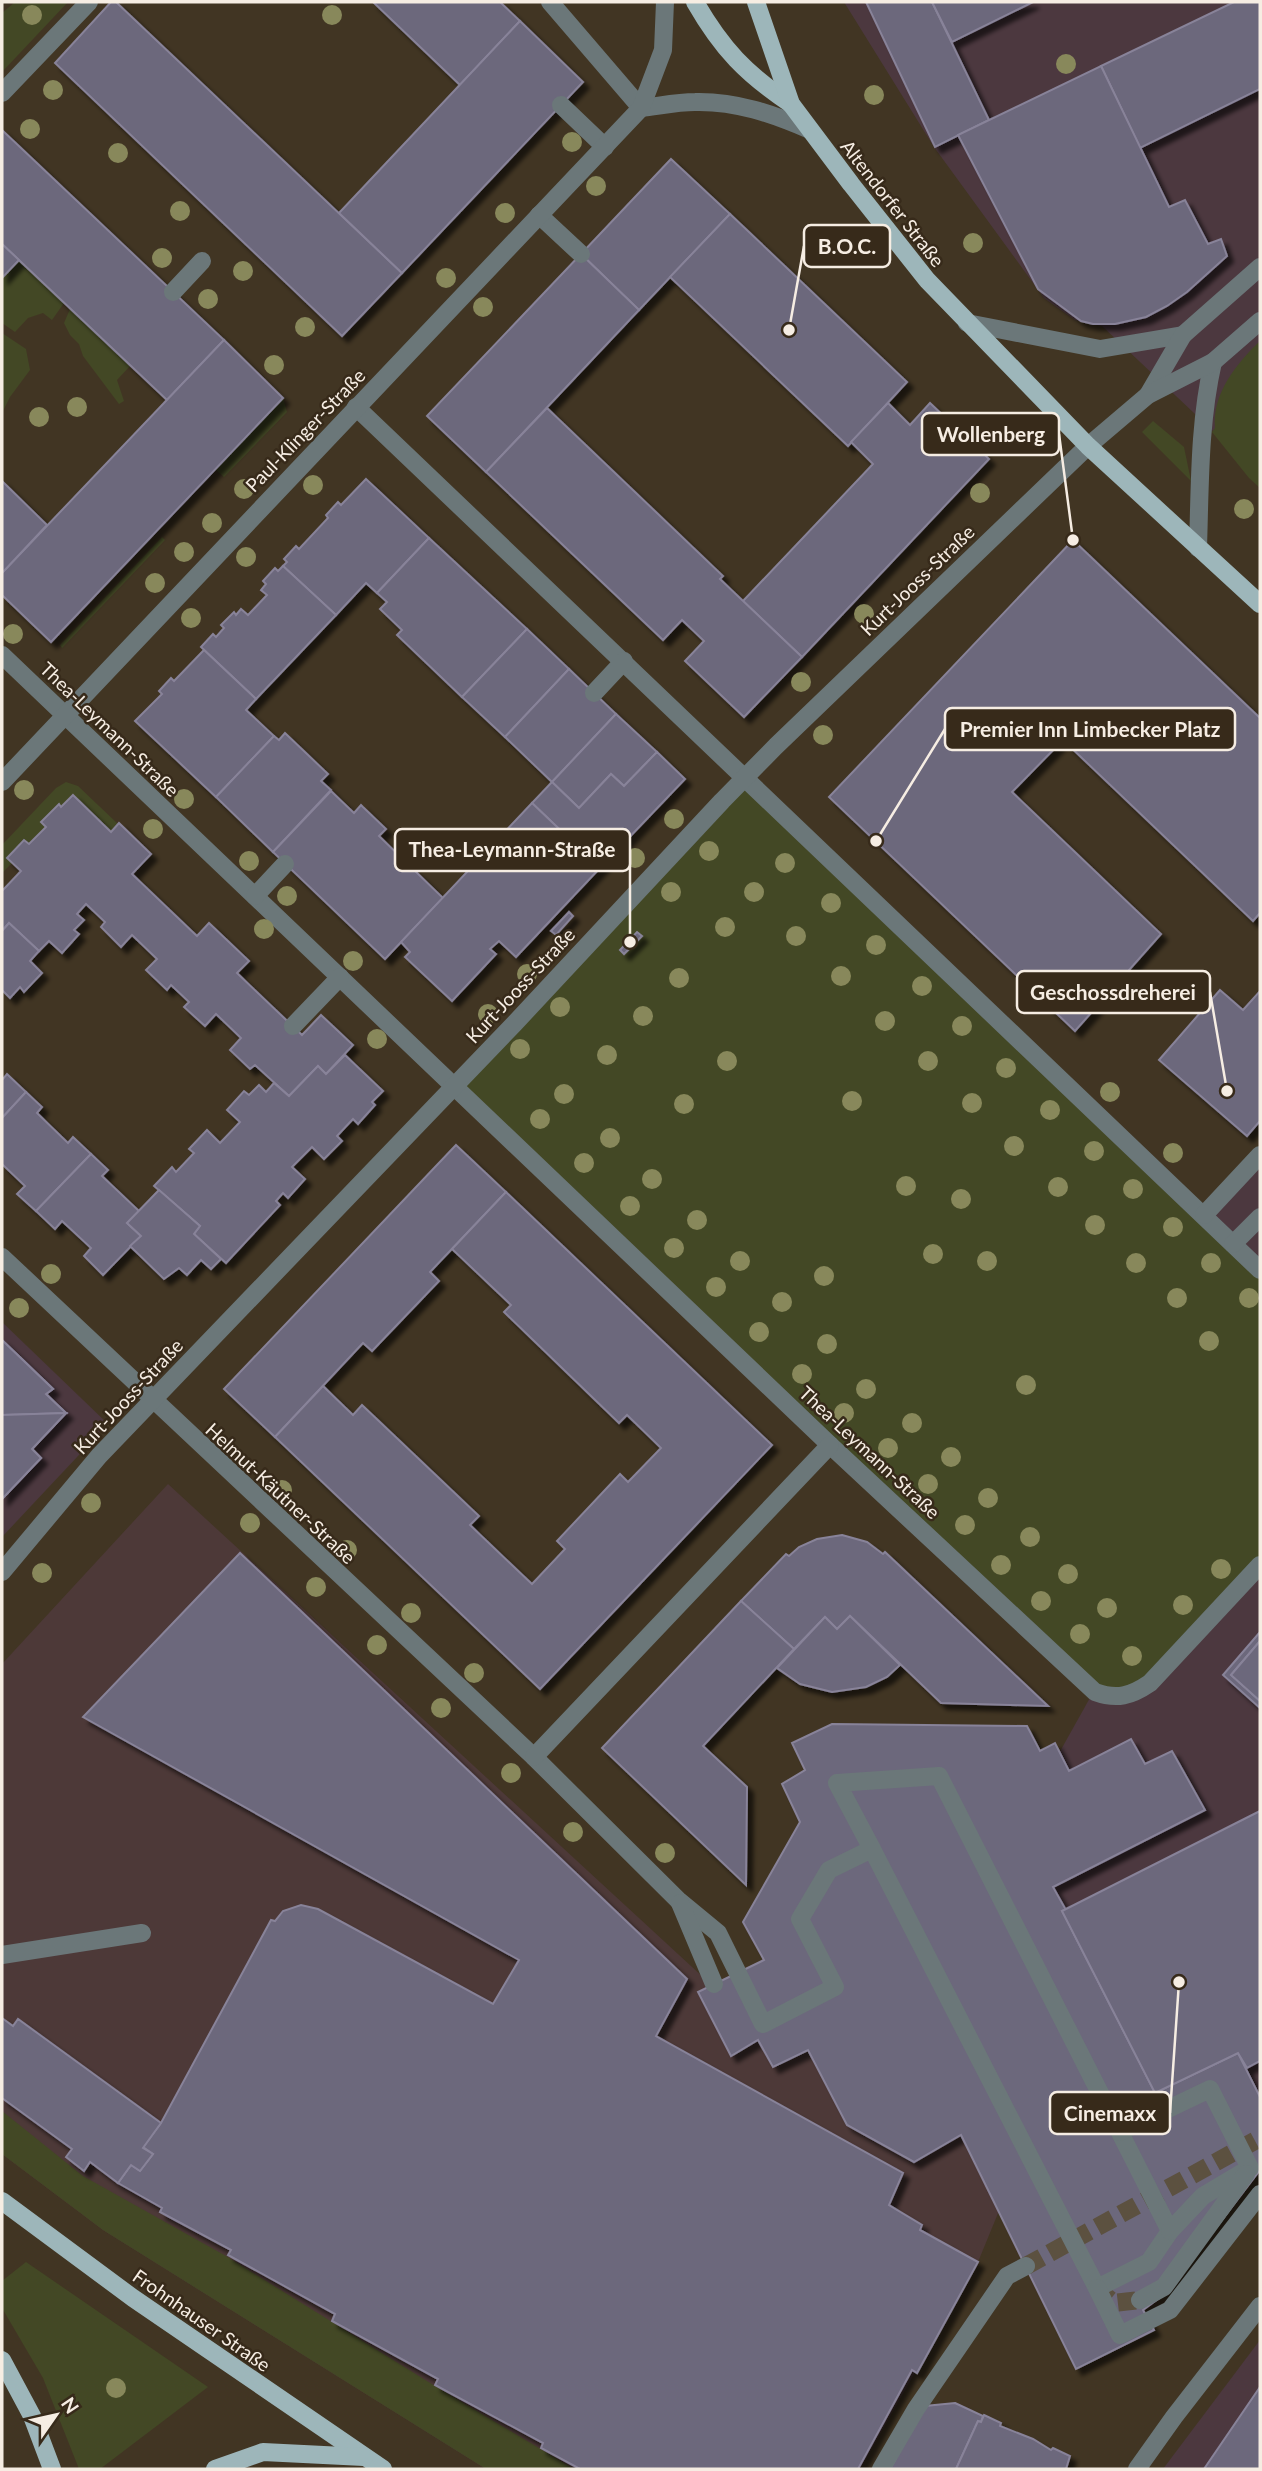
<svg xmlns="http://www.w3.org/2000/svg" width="1262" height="2471" viewBox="0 0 1262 2471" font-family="Lato,sans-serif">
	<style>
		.commercial { fill: #4c383f }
		.industrial { fill: #4d3938 }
		.green { fill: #434825 }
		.building { fill: #6c677c; stroke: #888399; stroke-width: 2; filter: url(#shadow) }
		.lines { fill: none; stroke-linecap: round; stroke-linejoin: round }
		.minor-tunnel { stroke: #5c5140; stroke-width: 18; stroke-dasharray: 18 9; stroke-linecap: butt }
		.minor { stroke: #6b7779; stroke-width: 18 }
		.major { stroke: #9db6ba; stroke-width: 18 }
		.tree { fill: #88885b }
		.labels { text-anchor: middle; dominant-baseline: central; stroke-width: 5; stroke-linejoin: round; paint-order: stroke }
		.street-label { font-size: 19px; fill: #f6ede3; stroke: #372a1a }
		.leader { fill: none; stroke: #f6ede3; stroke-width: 2.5 }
		.callout-dot { fill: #f6ede3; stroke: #372a1a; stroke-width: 2.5 }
		.callout { fill: #372a1a; stroke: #f6ede3; stroke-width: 2.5 }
		.callout-label { font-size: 21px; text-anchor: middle; font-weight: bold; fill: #f6ede3 }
	</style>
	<defs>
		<filter id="shadow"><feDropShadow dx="6" dy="6" stdDeviation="2" flood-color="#0009"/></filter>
	</defs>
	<rect width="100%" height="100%" fill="#413523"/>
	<g class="commercial">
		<path d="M844,2H1260V488L1213,431L1102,326L1075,320L1044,298L934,147Z"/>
		<path d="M1260,1168V1262L1212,1215Z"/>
		<path d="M2,1322L108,1424L2,1537Z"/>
		<path d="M1260,1567V2138L1136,2161L1021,1848L1058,1755L1091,1696Z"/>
		<path d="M1260,2340V2469H1163Z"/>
	</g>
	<path class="industrial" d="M168,1484L717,1990L958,2131L1001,2206L978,2262L860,2469H486L103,2230L2,2154V1664Z"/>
	<g class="green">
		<path d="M15,2H68L2,72V13Z"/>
		<path d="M19,260L64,303L52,320L43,313L28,318L15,332L2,323V278Z"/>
		<path d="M70,309L130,366L117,380L124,401L119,404L83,356L79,344L70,335L64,323Z"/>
		<path d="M2,333L26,349L30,370L10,397L2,413Z"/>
		<path d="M1260,341V488L1249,478L1212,432L1215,428C1212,393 1237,363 1260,341Z"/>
		<path d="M283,398L287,412L224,477L215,469Z"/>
		<path d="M1153,421L1184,447L1191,481L1142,432Z"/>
		<path d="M162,537L165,540L62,648L60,645Z"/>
		<path d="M745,777L1260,1276V1562L1150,1682L1110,1698L455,1086Z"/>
		<path d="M66,782L78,786L118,824L111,832L72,795L61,807L58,804L41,822L46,827L29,844L24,840L7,858L12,863L2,873V845L56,788Z"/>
		<path d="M2,2111L83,2176L226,2256L435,2386L574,2469H486L103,2230L2,2154Z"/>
		<path d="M26,2262L208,2387L100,2469H79L43,2378L2,2308V2281Z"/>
	</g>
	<g class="building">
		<path d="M111,2H116L402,273L342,336L55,63Z"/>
		<path d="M373,2H500L520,21L460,85Z"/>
		<path d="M866,2H932L989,120L935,147Z"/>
		<path d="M932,2H1033L952,42Z"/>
		<path d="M1234,2H1260V89L1140,148L1101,66Z"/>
		<path d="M520,21L583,82L402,273L339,213Z"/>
		<path d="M1101,66L1169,207L1185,200L1208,244L1221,239L1227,256L1187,292L1167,306L1146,317L1115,324H1093L1081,321L1038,289L958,135Z"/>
		<path d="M2,130L224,340L167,400L2,244Z"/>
		<path d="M671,159L730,214L639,310L581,254Z"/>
		<path d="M730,214L907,382L848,446L670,277Z"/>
		<path d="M2,244L19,260L2,278Z"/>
		<path d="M581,254L639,310L486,472L427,416Z"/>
		<path d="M224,340L283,398L51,642L2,595V573Z"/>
		<path d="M888,403L910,425L930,403L989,459L802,657L743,601L873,464L851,442Z"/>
		<path d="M547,408L723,576L720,579L802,657L744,717L685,661L704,641L682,620L663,640L486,472Z"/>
		<path d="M366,479L429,538L377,593L366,583L336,615L283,566L287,562L284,559L296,546L299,549L328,518L326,515L338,502L341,505Z"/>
		<path d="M2,481L47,525L2,573Z"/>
		<path d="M429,538L527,629L462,697L397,635L402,630L380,609L387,602L377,593Z"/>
		<path d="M1073,540L1260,718V913L1253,921L1063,740L1012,792L1161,934L1075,1031L829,797Z"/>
		<path d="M283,566L336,615L256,699L201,647L213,634L216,637L224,628L221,625L234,612L236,615L241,609L248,615L267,595L261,590L266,584L263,581L275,568L278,571Z"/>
		<path d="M527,629L569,669L505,737L462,697Z"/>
		<path d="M204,650L256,699L246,710L274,736L216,797L135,721L162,694L159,691L171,678L174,681Z"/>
		<path d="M569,669L616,714L552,782L505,737Z"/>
		<path d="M616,714L657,752L624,786L611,774L579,808L552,782Z"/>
		<path d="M285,733L328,774L321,781L331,790L273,852L216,797L274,736L279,740Z"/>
		<path d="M657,752L685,779L600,868L532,803L552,782L579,808L611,774L624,786Z"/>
		<path d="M331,791L354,813L361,805L363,807L386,829L379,836L443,898L385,959L273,852Z"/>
		<path d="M73,795L111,832L119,823L151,854L132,874L197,936L209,923L249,961L237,973L302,1035L321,1015L353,1045L326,1074L318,1066L289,1096L255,1065L250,1069L230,1050L241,1038L216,1014L205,1026L184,1007L189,1002L171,985L167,990L146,970L157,959L132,935L121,947L101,927L105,922L86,904L77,914L84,920L74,930L79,934L62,953L49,941L39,951L9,923L2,931V891L21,871L7,858L24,840L29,844L46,827L41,822L59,804L61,807Z"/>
		<path d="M532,803L600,868L516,957L499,941L490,949L496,954L452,1001L405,957L410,952L401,942Z"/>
		<path d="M569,912L573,916L556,935L551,931Z"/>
		<path d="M9,923L39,951L30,961L42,973L24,992L20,987L10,998L2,990V931Z"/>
		<path d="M637,932L642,936L624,954L620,950Z"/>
		<path d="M1220,990L1243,1010L1260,991V1121L1247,1136L1159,1060Z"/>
		<path d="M345,1055L383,1091L372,1102L375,1105L358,1124L353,1119L337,1136L342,1141L324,1159L312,1147L292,1167L305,1179L288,1198L283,1193L276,1201L280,1205L226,1263L194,1234L200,1226L154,1186L172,1167L176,1172L194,1153L189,1149L207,1130L220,1143L240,1122L227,1110L244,1091L249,1095L259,1085L266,1092L274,1083L289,1096L318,1066L326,1074Z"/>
		<path d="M7,1074L26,1092L2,1118V1080Z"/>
		<path d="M26,1092L42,1107L37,1113L68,1143L73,1137L91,1154L36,1211L17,1194L25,1186L2,1164V1118Z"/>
		<path d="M456,1145L506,1192L430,1272L439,1281L372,1351L363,1343L275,1437L224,1389Z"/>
		<path d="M91,1154L108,1170L102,1176L139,1211L127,1223L141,1236L103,1275L84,1256L91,1248L62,1221L55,1229L36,1211Z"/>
		<path d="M159,1190L200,1226L194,1234L221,1259L211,1269L201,1260L187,1275L179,1268L164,1279L130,1246L141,1236L127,1223Z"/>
		<path d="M506,1192L772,1445L540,1689L275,1437L323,1386L353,1415L362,1405L479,1516L470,1525L532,1584L565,1549L557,1541L620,1474L628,1482L661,1448L627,1415L619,1423L504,1312L511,1305L452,1249Z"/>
		<path d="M2,1340L53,1389L46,1394L66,1413L32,1449L41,1458L2,1499Z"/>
		<path d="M2,1340L53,1389L46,1394L66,1413L2,1415Z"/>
		<path d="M66,1413L32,1449L41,1458L2,1499V1415Z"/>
		<path d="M842,1535L867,1542L883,1554L885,1552L1048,1706L941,1703L850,1616L837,1629L825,1617L794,1649L741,1601L786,1554L789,1556L799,1547L817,1539Z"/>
		<path d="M240,1553L687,1979L656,2036L903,2173L889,2205L922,2225L920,2230L978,2262L917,2373L912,2370L858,2469H580L541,2448L543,2443L435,2385L438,2379L332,2321L335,2314L228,2255L231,2250L160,2212L162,2208L118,2183L131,2165L140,2171L153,2154L143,2147L161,2123L271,1920L275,1921L283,1911L301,1905L318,1909L493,2004L519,1960L83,1717Z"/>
		<path d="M741,1601L794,1649L703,1746L747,1787L746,1885L602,1748Z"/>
		<path d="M850,1616L900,1665L887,1677L866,1687L832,1692L800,1684L777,1668L825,1617L837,1629Z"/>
		<path d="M1260,1632V1641L1231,1675L1260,1701V1708L1223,1675Z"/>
		<path d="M1260,1641V1701L1231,1675Z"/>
		<path d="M832,1724L1027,1726L1040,1751L1055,1743L1069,1771L1131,1739L1145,1764L1172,1751L1205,1810L1053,1887L1066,1910L1062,1911L1155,2093L1238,2053L1260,2097V2170L1166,2293L1143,2310L1154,2330L1076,2369L961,2135L914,2162L847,2125L808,2050L773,2067L758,2040L731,2056L698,1992L764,1960L743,1922L800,1822L782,1784L805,1770L792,1743Z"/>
		<path d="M1260,1811V2061L1247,2068L1238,2053L1155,2093L1062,1911Z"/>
		<path d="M2,2018L13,2026L18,2019L161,2123L143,2148L153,2154L140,2171L131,2165L118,2183L90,2162L84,2171L66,2157L72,2149L2,2098Z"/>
		<path d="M1260,2387V2469H1204Z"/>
		<path d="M955,2403L983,2416L981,2422L978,2421L956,2469H890L925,2406Z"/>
		<path d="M984,2415L1001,2423L1000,2426L1033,2439L1051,2450L1053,2448L1070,2456L1066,2469H956L978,2421L981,2422Z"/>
	</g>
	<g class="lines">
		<g class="minor-tunnel">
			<path d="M1026,2266L1260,2138"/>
			<path d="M1099,2286L1103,2294L1114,2303L1140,2300"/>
		</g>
		<g class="minor">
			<path d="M550,2L641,108"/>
			<path d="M2,93L89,2"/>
			<path d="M561,105L605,147"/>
			<path d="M641,108C659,106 677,102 695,102C736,101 773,114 810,130"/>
			<path d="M539,215L581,254"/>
			<path d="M173,292L202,261"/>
			<path d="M967,323L1100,349L1183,335"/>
			<path d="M1148,395L1183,335L1260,267"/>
			<path d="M356,407L1260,1270"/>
			<path d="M1198,548C1200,486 1199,423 1213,362"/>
			<path d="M2,655L830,1445L1095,1692C1117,1700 1131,1696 1150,1683L1260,1565"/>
			<path d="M594,693L624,661"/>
			<path d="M2,782L641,108L663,50L665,2"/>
			<path d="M255,896L285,864"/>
			<path d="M293,1026L340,977"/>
			<path d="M1204,1215L1260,1155"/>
			<path d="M1233,1244L1260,1217"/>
			<path d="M2,1257L534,1757L678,1900L718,1933L763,2024L835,1987L800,1919L829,1870L872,1849L837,1783L939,1776L1170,2231L1149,2262L1097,2288L872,1849"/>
			<path d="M2,1572L99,1456L515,1023L722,801L776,746L1088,446L1148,395L1213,362L1260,321"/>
			<path d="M534,1757L830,1445"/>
			<path d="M680,1903L714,1984"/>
			<path d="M2,1955L142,1933"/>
			<path d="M1120,2132L1210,2089L1250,2168L1203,2196L1170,2231"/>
			<path d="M1097,2288L1120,2335L1170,2310L1260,2194"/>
			<path d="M1140,2300L1164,2287L1246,2174"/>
			<path d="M881,2469L916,2409L1007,2276L1026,2266"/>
			<path d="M1137,2469L1174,2417L1260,2306"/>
		</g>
		<g class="major">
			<path d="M695,2C722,49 746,74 791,104"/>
			<path d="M756,2L791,104L851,184L927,280L1088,446L1260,604"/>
			<path d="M2,2201L133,2298L383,2469"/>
			<path d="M2,2360L32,2416L52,2469"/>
			<path d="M215,2469L263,2452L364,2457"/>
		</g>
	</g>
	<g class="tree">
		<circle cx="32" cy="15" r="10"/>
		<circle cx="332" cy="15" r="10"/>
		<circle cx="1066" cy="64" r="10"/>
		<circle cx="53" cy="90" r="10"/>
		<circle cx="874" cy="95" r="10"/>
		<circle cx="30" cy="129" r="10"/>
		<circle cx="572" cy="142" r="10"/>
		<circle cx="118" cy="153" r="10"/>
		<circle cx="596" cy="186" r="10"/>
		<circle cx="180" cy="211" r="10"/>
		<circle cx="505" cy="213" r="10"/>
		<circle cx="973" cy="243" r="10"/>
		<circle cx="162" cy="258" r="10"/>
		<circle cx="243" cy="271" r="10"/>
		<circle cx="446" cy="278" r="10"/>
		<circle cx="208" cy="299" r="10"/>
		<circle cx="483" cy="307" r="10"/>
		<circle cx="305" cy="327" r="10"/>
		<circle cx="274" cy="365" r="10"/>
		<circle cx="77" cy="407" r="10"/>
		<circle cx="39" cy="417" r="10"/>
		<circle cx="313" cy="485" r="10"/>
		<circle cx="244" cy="489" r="10"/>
		<circle cx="980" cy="493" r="10"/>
		<circle cx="1244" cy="509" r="10"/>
		<circle cx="212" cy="523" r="10"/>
		<circle cx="184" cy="552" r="10"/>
		<circle cx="246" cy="557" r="10"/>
		<circle cx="155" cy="583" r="10"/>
		<circle cx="864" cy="614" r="10"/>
		<circle cx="191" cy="618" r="10"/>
		<circle cx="13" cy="634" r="10"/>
		<circle cx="801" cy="682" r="10"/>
		<circle cx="823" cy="735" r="10"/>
		<circle cx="24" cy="790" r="10"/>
		<circle cx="184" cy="799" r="10"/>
		<circle cx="674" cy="819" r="10"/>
		<circle cx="153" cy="829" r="10"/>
		<circle cx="709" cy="851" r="10"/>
		<circle cx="635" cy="858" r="10"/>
		<circle cx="249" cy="861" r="10"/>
		<circle cx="785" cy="863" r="10"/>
		<circle cx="671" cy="892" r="10"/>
		<circle cx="754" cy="892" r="10"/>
		<circle cx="287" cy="896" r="10"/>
		<circle cx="831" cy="903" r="10"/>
		<circle cx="725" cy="927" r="10"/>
		<circle cx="264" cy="929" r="10"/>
		<circle cx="796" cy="936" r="10"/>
		<circle cx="876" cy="945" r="10"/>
		<circle cx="353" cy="961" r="10"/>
		<circle cx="527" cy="974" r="10"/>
		<circle cx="841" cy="976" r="10"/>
		<circle cx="679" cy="978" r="10"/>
		<circle cx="922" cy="986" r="10"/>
		<circle cx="560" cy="1007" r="10"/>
		<circle cx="488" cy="1014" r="10"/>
		<circle cx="643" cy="1016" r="10"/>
		<circle cx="885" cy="1021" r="10"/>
		<circle cx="962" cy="1026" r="10"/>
		<circle cx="377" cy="1039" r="10"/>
		<circle cx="520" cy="1049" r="10"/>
		<circle cx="607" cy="1055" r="10"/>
		<circle cx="727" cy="1061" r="10"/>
		<circle cx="928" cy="1061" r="10"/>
		<circle cx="1006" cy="1068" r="10"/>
		<circle cx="1110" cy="1092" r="10"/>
		<circle cx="564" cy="1094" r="10"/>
		<circle cx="852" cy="1101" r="10"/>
		<circle cx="972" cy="1103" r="10"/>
		<circle cx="684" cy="1104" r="10"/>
		<circle cx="1050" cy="1110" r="10"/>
		<circle cx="540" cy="1119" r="10"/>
		<circle cx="610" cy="1138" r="10"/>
		<circle cx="1014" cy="1146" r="10"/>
		<circle cx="1094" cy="1151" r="10"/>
		<circle cx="1173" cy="1153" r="10"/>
		<circle cx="584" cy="1163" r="10"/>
		<circle cx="652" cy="1179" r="10"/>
		<circle cx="906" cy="1186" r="10"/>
		<circle cx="1058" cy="1187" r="10"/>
		<circle cx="1133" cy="1189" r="10"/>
		<circle cx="961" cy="1199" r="10"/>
		<circle cx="630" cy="1206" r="10"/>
		<circle cx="697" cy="1220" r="10"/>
		<circle cx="1095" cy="1225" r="10"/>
		<circle cx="1173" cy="1227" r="10"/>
		<circle cx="674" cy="1248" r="10"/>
		<circle cx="933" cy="1254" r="10"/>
		<circle cx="740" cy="1261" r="10"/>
		<circle cx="987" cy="1261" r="10"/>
		<circle cx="1136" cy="1263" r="10"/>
		<circle cx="1211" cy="1263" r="10"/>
		<circle cx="51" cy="1274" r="10"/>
		<circle cx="824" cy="1276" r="10"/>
		<circle cx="716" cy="1287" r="10"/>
		<circle cx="1177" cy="1298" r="10"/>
		<circle cx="1249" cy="1298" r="10"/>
		<circle cx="782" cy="1302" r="10"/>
		<circle cx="19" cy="1308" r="10"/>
		<circle cx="759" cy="1332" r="10"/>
		<circle cx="1209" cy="1341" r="10"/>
		<circle cx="827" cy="1344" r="10"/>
		<circle cx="802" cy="1374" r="10"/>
		<circle cx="1026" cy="1385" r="10"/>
		<circle cx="866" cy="1389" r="10"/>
		<circle cx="844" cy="1413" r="10"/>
		<circle cx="912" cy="1423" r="10"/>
		<circle cx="888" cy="1448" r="10"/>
		<circle cx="951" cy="1457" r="10"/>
		<circle cx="928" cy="1484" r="10"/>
		<circle cx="282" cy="1490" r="10"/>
		<circle cx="988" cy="1498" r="10"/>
		<circle cx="91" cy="1503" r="10"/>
		<circle cx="250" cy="1523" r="10"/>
		<circle cx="965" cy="1525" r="10"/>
		<circle cx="1030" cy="1537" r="10"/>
		<circle cx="347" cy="1550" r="10"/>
		<circle cx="1001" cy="1565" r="10"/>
		<circle cx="1221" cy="1569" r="10"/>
		<circle cx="42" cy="1573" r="10"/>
		<circle cx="1068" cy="1574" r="10"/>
		<circle cx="316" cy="1587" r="10"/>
		<circle cx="1041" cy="1601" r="10"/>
		<circle cx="1183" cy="1605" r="10"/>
		<circle cx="1107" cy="1608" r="10"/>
		<circle cx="411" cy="1613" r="10"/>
		<circle cx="1080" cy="1634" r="10"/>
		<circle cx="377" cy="1645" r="10"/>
		<circle cx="1132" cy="1656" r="10"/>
		<circle cx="474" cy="1673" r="10"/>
		<circle cx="441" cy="1708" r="10"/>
		<circle cx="511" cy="1773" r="10"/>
		<circle cx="573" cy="1832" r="10"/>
		<circle cx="665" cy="1853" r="10"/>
		<circle cx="116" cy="2388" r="10"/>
	</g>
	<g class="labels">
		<g class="street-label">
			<text transform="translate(893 203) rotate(52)">Altendorfer Straße</text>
			<text transform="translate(305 430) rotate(-46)">Paul-Klinger-Straße</text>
			<text transform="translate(917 580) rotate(-44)">Kurt-Jooss-Straße</text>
			<text transform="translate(110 729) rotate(44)">Thea-Leymann-Straße</text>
			<text transform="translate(520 985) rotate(-47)">Kurt-Jooss-Straße</text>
			<text transform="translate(128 1396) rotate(-47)">Kurt-Jooss-Straße</text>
			<text transform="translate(870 1452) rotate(43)">Thea-Leymann-Straße</text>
			<text transform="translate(281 1493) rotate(43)">Helmut-Käutner-Straße</text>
			<text transform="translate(202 2320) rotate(35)">Frohnhauser Straße</text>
		</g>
	</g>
	<path class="leader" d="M789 330L804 246M1073 540L1059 434M876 841L945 729M630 942L630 850M1227 1091L1210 992M1179 1982L1170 2113"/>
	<g class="callout-dot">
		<circle cx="789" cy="330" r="7"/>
		<circle cx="1073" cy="540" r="7"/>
		<circle cx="876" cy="841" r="7"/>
		<circle cx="630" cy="942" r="7"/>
		<circle cx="1227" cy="1091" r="7"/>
		<circle cx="1179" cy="1982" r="7"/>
	</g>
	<g class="callout">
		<rect x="804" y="225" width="86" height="42" rx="7"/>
		<rect x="922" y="413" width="137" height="42" rx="7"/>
		<rect x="945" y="708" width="290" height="42" rx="7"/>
		<rect x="395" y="829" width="235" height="42" rx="7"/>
		<rect x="1017" y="971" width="193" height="42" rx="7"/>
		<rect x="1050" y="2092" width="120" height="42" rx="7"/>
	</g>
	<g class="callout-label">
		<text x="847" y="254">B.O.C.</text>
		<text x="991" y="442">Wollenberg</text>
		<text x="1090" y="737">Premier Inn Limbecker Platz</text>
		<text x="512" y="857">Thea-Leymann-Straße</text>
		<text x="1113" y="1000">Geschossdreherei</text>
		<text x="1110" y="2121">Cinemaxx</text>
	</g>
	<rect width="1262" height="2471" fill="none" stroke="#f6ede3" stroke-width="7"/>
	<g transform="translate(56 2415) rotate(56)" stroke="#372a1a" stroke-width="5" paint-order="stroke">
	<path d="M0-5L12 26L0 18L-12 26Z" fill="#f6ede3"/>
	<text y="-10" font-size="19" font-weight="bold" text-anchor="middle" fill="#f6ede3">N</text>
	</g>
</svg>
